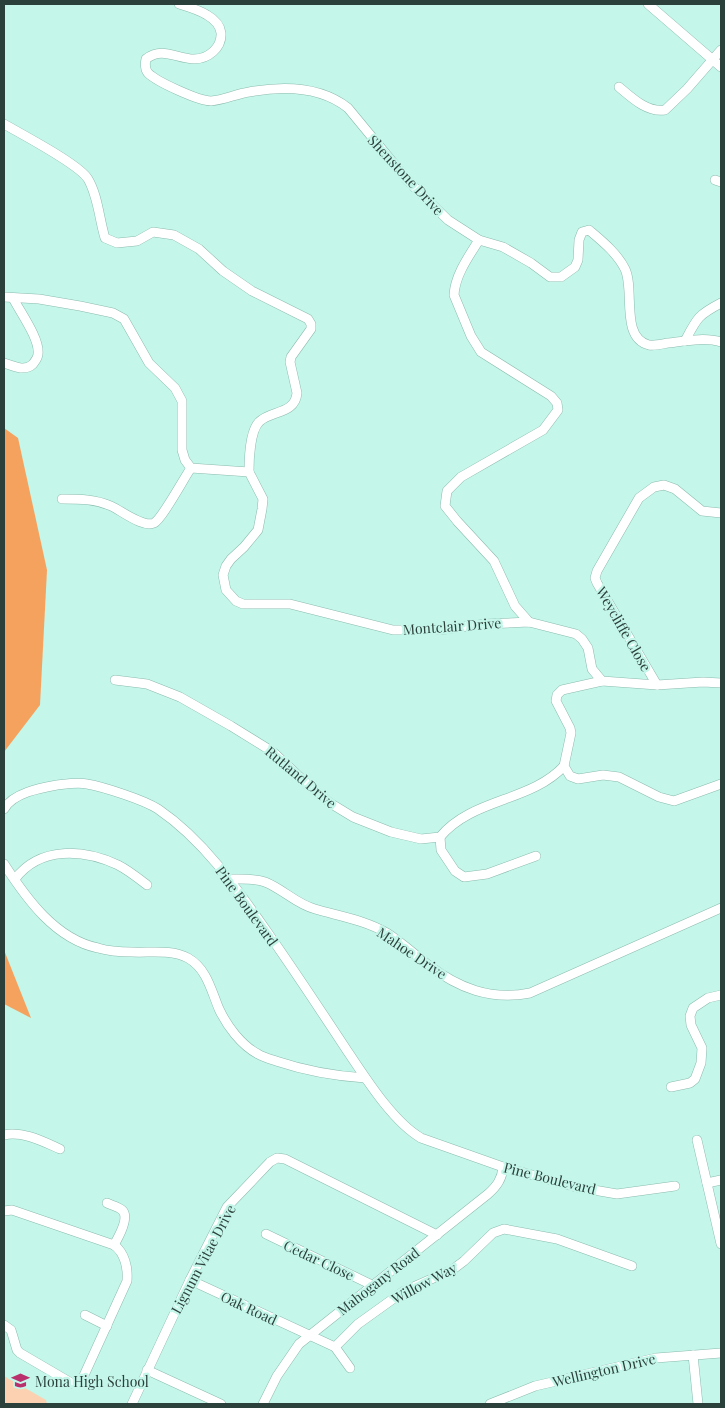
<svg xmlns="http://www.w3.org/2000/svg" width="725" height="1408" viewBox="0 0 725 1408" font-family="'Playfair Display',serif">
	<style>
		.green { fill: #fbd1b1 }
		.forest { fill: #f5a25f }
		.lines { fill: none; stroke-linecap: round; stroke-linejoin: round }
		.minor-casing { stroke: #8bbbaf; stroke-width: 10 }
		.minor { stroke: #fff; stroke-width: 9 }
		.labels { text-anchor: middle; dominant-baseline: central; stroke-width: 4.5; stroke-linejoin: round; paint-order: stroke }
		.street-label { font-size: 14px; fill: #2c403b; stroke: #c4f6e9 }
		.poi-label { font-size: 14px; fill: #2c403b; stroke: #c4f6e9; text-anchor: start }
	</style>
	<rect width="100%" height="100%" fill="#c4f6e9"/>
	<path class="green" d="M4,1376L46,1400L47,1404H4Z"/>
	<g class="forest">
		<path d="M4,428L18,438L47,570L40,705L4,752Z"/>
		<path d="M4,950L31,1018L4,1004Z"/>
	</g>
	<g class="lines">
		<defs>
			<g id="minor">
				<path d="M179,4C189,7 199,10 207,15C214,19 220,25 221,33C222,48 208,59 194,59C177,59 162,46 146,59C145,63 145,70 148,73C157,82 199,101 211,101C224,100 236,94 249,92C282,86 320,86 348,108L409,182L448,220L479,240L503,247L531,263L550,277H561L575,267L578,260L579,240L582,232L589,230C602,241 617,253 625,269C635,290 620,338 649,345C654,346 662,344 668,343C685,341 705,337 721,342"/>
				<path d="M648,4L721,67"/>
				<path d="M619,87C631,97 647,113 665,110L687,89L721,50"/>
				<path d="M4,124C21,134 79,164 88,179C98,196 99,218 105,238L117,243L137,241L153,232L174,235L199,249L223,271L252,291L308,319L311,324V329L291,357L290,362L297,393C295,415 270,410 259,422C250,431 249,460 249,472"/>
				<path d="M715,180L721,182"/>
				<path d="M479,240C469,256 455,275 454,295L471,336L481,352L551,396L557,403L558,410L543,430L461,477L447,491L445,506L457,521L494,561L515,606L529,622"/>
				<path d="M4,297L39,299L80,306L113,313L124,319L149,363L175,388L182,401V450L185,460L191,468L249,472L263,499L262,509L258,530L244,547L231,559L226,566L223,575L226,590L236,601L243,604H290L393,630H439L486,624L529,622L576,634L582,639L588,648L592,669L602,681L657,685L703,682L721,683"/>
				<path d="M685,341C697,318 698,315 721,303"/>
				<path d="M4,363C13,366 25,372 33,364C35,361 38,358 38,354C40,339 20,312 13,298"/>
				<path d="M62,499C80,499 95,499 111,506C122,511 143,528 154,523C162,519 184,478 191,468"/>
				<path d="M115,680L147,684L180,697L231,726L273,752L305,782L330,803L353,817L391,832L421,839L440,837C472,798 531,802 564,766"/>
				<path d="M602,681L562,690L557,695L556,701L570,728L571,733L564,766L570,776L578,779L603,775L619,777L659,797L674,801L721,784"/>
				<path d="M657,685L597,583L595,578L597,571L639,498L654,487L664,485L675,489L702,511L721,513"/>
				<path d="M4,809C13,793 40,788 57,785C66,784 78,782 87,784C104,787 144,800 158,809C205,841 238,890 270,936C296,973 321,1011 346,1049C365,1077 392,1121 421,1138L503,1167L576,1187L617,1194L675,1186"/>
				<path d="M440,837L441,850L455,871L464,877L487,874L536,856"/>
				<path d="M4,864C26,898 55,939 98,948C108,951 121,952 132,952C149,953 172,949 188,958C207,969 211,990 219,1009C227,1026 241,1045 258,1054C263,1057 270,1059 276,1061C306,1071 334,1076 365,1078"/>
				<path d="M15,879C40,846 83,849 118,865C128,870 138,878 147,885"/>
				<path d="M230,879C242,879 254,878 265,882C283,889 296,904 315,909C339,916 365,920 387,933C401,942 414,954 427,964C458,988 491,1001 530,993L721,908"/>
				<path d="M671,1087L690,1083L695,1079L701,1063L702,1048L691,1025L690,1016L693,1008L708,998L721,995"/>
				<path d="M4,1135C23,1131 42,1141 60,1149"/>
				<path d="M697,1140L721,1244"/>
				<path d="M707,1183L721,1180"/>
				<path d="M107,1203C111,1205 119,1207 122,1210C130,1217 118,1238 114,1245"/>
				<path d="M4,1211L12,1210L114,1245C125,1253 128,1268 127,1281L81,1382L73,1384L20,1353L17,1350L11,1330L4,1325"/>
				<path d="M266,1234L372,1285"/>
				<path d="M190,1280L335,1347L350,1368"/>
				<path d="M85,1315L107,1326"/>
				<path d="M335,1347L358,1324L404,1291L452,1270L464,1261L493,1233L504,1229L557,1239L632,1266"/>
				<path d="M693,1355L698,1404"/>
				<path d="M147,1370L221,1404"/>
				<path d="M132,1404L190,1280L227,1207L270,1162L277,1158L285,1159L437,1235"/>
				<path d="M263,1404L277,1376L299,1344L488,1194C497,1186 502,1179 503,1167"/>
				<path d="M490,1404L535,1386L656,1358L721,1353"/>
			</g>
		</defs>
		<use href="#minor" class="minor-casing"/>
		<use href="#minor" class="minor"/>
	</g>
	<defs>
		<symbol id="school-bare" viewBox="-9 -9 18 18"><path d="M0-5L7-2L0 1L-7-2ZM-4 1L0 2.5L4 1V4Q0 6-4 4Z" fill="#b9306d" stroke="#c4f6e9" stroke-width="2.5" paint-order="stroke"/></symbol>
	</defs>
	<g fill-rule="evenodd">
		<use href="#school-bare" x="8" y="1368" width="25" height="25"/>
	</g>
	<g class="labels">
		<g class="street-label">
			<text transform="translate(406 175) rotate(47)">Shenstone Drive</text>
			<text transform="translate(452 626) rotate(-4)">Montclair Drive</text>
			<text transform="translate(624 629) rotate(60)">Weycliffe Close</text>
			<text transform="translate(301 777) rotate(40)">Rutland Drive</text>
			<text transform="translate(247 906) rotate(54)">Pine Boulevard</text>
			<text transform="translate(412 953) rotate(34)">Mahoe Drive</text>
			<text transform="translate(550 1178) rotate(14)">Pine Boulevard</text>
			<text transform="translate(203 1259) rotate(-62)">Lignum Vitae Drive</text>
			<text transform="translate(319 1260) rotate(25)">Cedar Close</text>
			<text transform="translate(378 1281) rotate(-38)">Mahogany Road</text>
			<text transform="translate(424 1283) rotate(-28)">Willow Way</text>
			<text transform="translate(249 1308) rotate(25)">Oak Road</text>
			<text transform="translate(604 1370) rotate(-13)">Wellington Drive</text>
		</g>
		<g class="poi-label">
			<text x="35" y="1381">Mona High School</text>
		</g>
	</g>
	<rect width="725" height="1408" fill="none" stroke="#2c403b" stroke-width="10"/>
</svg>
